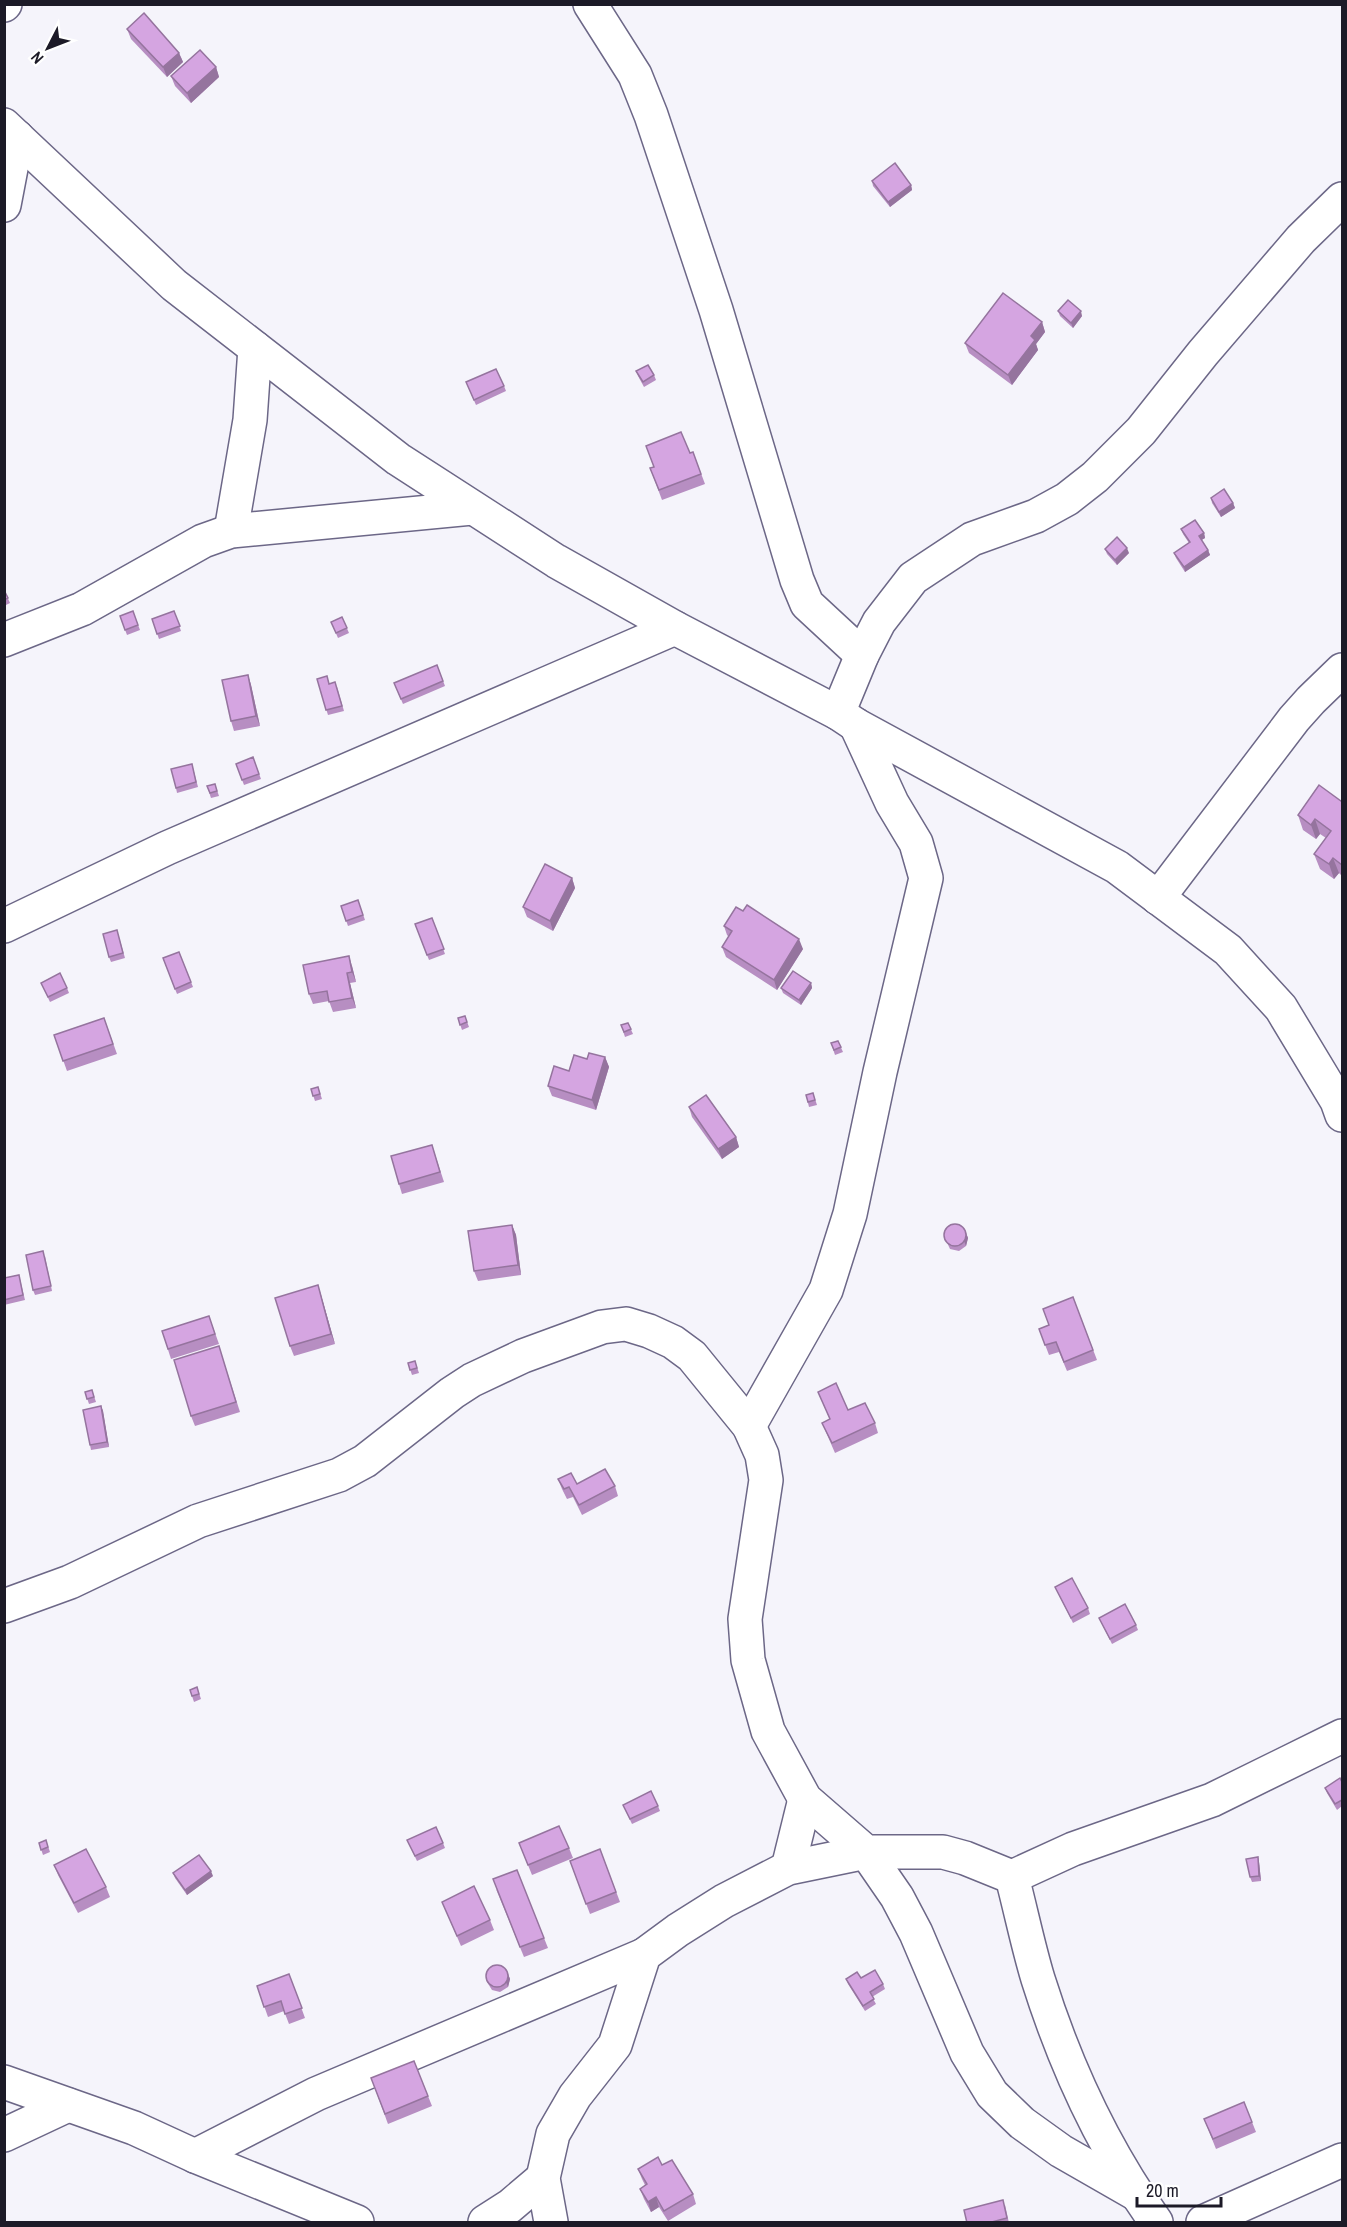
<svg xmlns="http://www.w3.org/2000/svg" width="1347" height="2227" viewBox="0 0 1347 2227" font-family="'Archivo Narrow',sans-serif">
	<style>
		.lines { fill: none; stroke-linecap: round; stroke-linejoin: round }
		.minor-casing { stroke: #6c6787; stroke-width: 36 }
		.minor { stroke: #fff; stroke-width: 33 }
		.wall { fill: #b78ec2 }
		.shaded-wall { fill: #95749e }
		.building { fill: #d5a5e1; stroke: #95749e; stroke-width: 1.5 }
	</style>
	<rect width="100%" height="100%" fill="#f5f4fb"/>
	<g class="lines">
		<defs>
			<g id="minor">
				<path d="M590,4L635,75L651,115L716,310L797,580L807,604L862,655"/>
				<path d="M4,5L5,4"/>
				<path d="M4,125L174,285L398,459L556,561L675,628L838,713L856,725L1117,867L1228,950L1281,1008L1337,1101L1342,1115"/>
				<path d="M4,205L17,137"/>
				<path d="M231,531L250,420L255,348"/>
				<path d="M4,640L82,609L203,541L231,531L472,508"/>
				<path d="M838,713L862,655L879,622L913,578L972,539L1036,516L1067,499L1095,477L1141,431L1203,353L1301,239L1342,199"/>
				<path d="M1158,898L1294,719L1311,700L1342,670"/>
				<path d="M4,926L167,848L675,628"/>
				<path d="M749,1426L826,1290L850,1214L880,1072L926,878L916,843L892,803L856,725"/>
				<path d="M4,1606L70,1582L198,1521L339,1475L365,1461L452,1393L472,1380L523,1356L602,1327L626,1324L649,1331L673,1342L692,1356L749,1426L762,1455L766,1480L745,1619L748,1660L768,1731L805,1799L866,1852H943L965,1858L1012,1877C1021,1911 1028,1946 1038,1979C1065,2065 1104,2149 1156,2222"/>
				<path d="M788,1868L805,1799"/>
				<path d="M1012,1877L1073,1849L1212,1800L1342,1736"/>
				<path d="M4,2082L134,2128L195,2156L357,2222"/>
				<path d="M4,2135L68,2105"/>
				<path d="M195,2156L316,2094L644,1955"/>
				<path d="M485,2222L510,2206L543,2178"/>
				<path d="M551,2222L543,2178L553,2134L575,2096L615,2045L644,1955L678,1930L724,1901L788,1868L866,1852L897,1897L916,1933L967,2053L992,2094L1022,2123L1061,2151L1136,2194"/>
				<path d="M1203,2222L1342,2160"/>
			</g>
		</defs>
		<use href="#minor" class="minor-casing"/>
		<use href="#minor" class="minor"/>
	</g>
	<g class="wall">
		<path d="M127,29L179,53L183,62L167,77L131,39Z"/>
		<path d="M216,67L219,77L191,103L175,86L171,76Z"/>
		<path d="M872,181L911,185L912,190L890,207L873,186Z"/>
		<path d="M1058,311L1082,316L1073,328L1060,316Z"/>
		<path d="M1042,322L1045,332L1036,344L1038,350L1012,385L969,353L965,343Z"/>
		<path d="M636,371L654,375L656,380L644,387L638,376Z"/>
		<path d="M466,382L504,386L506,391L476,405Z"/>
		<path d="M693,452L705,484L662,500L650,468Z"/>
		<path d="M1211,498L1233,503L1235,508L1221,517L1212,503Z"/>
		<path d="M1181,529L1204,533L1205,538L1201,540L1208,550L1210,555L1185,572L1176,558L1174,553L1189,543L1183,534Z"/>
		<path d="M1105,549L1129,553L1117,565L1107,554Z"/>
		<path d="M4,590L10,603L4,606Z"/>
		<path d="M133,611L140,630L127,635L120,616Z"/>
		<path d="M174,611L181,631L159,639L152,619Z"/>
		<path d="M342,617L349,633L338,638L331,622Z"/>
		<path d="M437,665L445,686L403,704L394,683Z"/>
		<path d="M248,675L251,685L260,726L234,731L231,721Z"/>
		<path d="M317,679L337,687L344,711L328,715Z"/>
		<path d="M253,757L261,779L244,785L236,764Z"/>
		<path d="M192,764L198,787L177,793L176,788Z"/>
		<path d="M215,784L219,796L211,798L207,786Z"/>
		<path d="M1342,800V876L1339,873L1334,879L1320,869L1314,854L1326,838L1320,834L1316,839L1303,830L1298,815L1341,801Z"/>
		<path d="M572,878L575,888L553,931L527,917L523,907Z"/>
		<path d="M358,900L365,920L348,926L341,906Z"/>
		<path d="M432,918L445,954L429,960L415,924Z"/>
		<path d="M724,926L803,949L777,990L726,957L722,947L729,937L727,935Z"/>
		<path d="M117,930L125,958L111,962L109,957Z"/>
		<path d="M179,952L193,987L177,994L163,958Z"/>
		<path d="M352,966L356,982L350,983L356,1008L333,1012L329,1001L313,1004L309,994Z"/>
		<path d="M41,983L67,988L69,993L50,1002Z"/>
		<path d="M811,983L812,988L801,1005L783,993L781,988Z"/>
		<path d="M465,1016L469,1027L462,1030L458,1018Z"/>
		<path d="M104,1018L117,1054L67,1071L54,1035Z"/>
		<path d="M628,1023L633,1034L625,1037L621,1025Z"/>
		<path d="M838,1041L843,1052L835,1055L831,1043Z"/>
		<path d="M605,1057L609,1067L596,1110L552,1096L548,1086L587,1059Z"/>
		<path d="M318,1087L322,1099L315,1101L311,1089Z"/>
		<path d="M813,1093L817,1105L809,1107L806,1095Z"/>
		<path d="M689,1107L736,1137L739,1147L722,1159L692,1117Z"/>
		<path d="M432,1145L444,1182L402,1194L399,1184Z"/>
		<path d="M512,1225L516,1235L521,1275L478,1281L474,1271Z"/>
		<path d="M966,1233L968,1238L966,1246L959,1251L950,1249L944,1236Z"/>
		<path d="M45,1256L52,1291L35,1295L33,1290Z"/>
		<path d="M19,1275L25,1300L4,1305V1278Z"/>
		<path d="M318,1285L335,1344L294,1356L290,1346Z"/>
		<path d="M1073,1297L1097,1360L1067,1371L1059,1352L1049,1355L1039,1329L1049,1325Z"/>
		<path d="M209,1316L219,1344L171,1359L162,1331Z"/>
		<path d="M222,1356L240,1412L195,1426L191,1416Z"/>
		<path d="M415,1361L419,1373L412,1375L408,1363Z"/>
		<path d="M92,1390L96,1402L89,1404L85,1392Z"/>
		<path d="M818,1392L848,1410L875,1423L878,1433L835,1453L822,1423L830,1419Z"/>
		<path d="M101,1406L103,1411L109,1447L91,1450L90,1445Z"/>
		<path d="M558,1479L577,1484L615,1486L618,1496L582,1515L573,1497L567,1499L562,1489Z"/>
		<path d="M1055,1587L1088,1608L1090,1614L1073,1623Z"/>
		<path d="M1099,1618L1136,1625L1138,1630L1112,1644Z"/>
		<path d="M197,1687L201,1699L194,1702L190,1690Z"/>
		<path d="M1342,1782V1806L1337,1810L1327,1793L1325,1788Z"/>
		<path d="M623,1805L658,1806L660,1811L632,1824Z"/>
		<path d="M46,1840L50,1852L43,1855L39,1843Z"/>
		<path d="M407,1840L443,1843L445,1848L417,1861Z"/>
		<path d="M519,1843L569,1848L573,1858L532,1875Z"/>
		<path d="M600,1849L620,1902L590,1914L570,1861Z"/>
		<path d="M1258,1857L1259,1862L1261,1881L1252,1882L1250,1877Z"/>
		<path d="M54,1865L106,1887L110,1897L78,1913L58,1875Z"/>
		<path d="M173,1873L213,1876L187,1895L175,1878Z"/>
		<path d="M496,1889L544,1938L548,1948L524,1957Z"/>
		<path d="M442,1902L490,1920L494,1930L461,1946Z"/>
		<path d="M289,1974L305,2018L289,2024L284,2011L268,2017L257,1986Z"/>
		<path d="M508,1974L510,1979L508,1987L500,1992L492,1990L487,1982L486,1977Z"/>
		<path d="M861,1978L883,1984L885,1989L872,1997L876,2004L865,2011L848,1984L846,1979Z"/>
		<path d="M414,2061L432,2106L388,2124L371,2078Z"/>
		<path d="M1244,2102L1256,2132L1216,2149L1204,2119Z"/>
		<path d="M662,2165L693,2194L696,2204L668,2221L659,2207L651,2212L644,2199L640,2189L645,2185L642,2179L638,2169Z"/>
		<path d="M1005,2205L1009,2223H967Z"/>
	</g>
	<g class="shaded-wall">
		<path d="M179,53L183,62L167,77L163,67Z"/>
		<path d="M216,67L219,77L191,103L187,93Z"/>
		<path d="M911,185L912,190L890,207L888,202Z"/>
		<path d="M1081,311L1082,316L1073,328L1071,323Z"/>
		<path d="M1042,322L1045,332L1036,344L1038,350L1012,385L1008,375L1031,336Z"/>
		<path d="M1233,503L1235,508L1221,517L1219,512Z"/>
		<path d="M1204,533L1205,538L1200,541L1199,536Z"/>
		<path d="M1127,548L1129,553L1117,565L1115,560Z"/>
		<path d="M1208,550L1210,555L1185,572L1184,567Z"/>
		<path d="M248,675L251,685L260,726L256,716Z"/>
		<path d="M1315,819L1320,834L1316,839L1311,825Z"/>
		<path d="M1333,858L1339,873L1334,879L1329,864Z"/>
		<path d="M572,878L575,888L553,931L550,921Z"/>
		<path d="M799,939L803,949L777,990L774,980Z"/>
		<path d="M349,956L352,966L356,982L352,972Z"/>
		<path d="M347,973L350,983L356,1008L352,998Z"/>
		<path d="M811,983L812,988L801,1005L799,1000Z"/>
		<path d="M605,1057L609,1067L596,1110L592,1100Z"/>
		<path d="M736,1137L739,1147L722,1159L718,1149Z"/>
		<path d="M512,1225L516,1235L521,1275L518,1265Z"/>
		<path d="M966,1233L968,1238L966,1246L964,1241Z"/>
		<path d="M318,1285L321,1295L335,1344L331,1334Z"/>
		<path d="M101,1406L103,1411L109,1447L107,1442Z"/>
		<path d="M1258,1857L1259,1862L1261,1881L1259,1876Z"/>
		<path d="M211,1871L213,1876L187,1895L185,1890Z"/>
		<path d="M508,1974L510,1979L508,1987L506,1982Z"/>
		<path d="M656,2197L659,2207L651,2212L648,2202Z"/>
	</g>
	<g class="building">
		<path d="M144,13L179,53L163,67L127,29Z"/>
		<path d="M200,50L216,67L187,93L171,76Z"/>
		<path d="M895,163L911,185L888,202L872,181Z"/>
		<path d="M1003,293L1042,322L1031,336L1035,340L1008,375L965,343Z"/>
		<path d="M1068,300L1081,311L1071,323L1058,311Z"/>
		<path d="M648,365L654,375L643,382L636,371Z"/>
		<path d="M496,369L504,386L474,400L466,382Z"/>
		<path d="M681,432L690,453L693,452L701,474L659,490L650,468L654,467L646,446Z"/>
		<path d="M1224,489L1233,503L1219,512L1211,498Z"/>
		<path d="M1195,520L1204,533L1199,536L1208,550L1184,567L1174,553L1190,542L1181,529Z"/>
		<path d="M1117,537L1127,548L1115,560L1105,549Z"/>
		<path d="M4,590L8,598L4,600Z"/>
		<path d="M133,611L138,625L125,630L120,616Z"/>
		<path d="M174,611L180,626L157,634L152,619Z"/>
		<path d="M342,617L347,628L336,633L331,622Z"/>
		<path d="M437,665L443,681L401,699L394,683Z"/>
		<path d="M248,675L256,716L231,721L222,680Z"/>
		<path d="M327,676L329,684L335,682L342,706L326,710L317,679Z"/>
		<path d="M253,757L259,774L242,780L236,764Z"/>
		<path d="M192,764L196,782L176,788L171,769Z"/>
		<path d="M215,784L217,791L210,793L207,786Z"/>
		<path d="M1319,785L1341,801L1342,800V865L1333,858L1329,864L1314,854L1331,831L1315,819L1311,825L1298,815Z"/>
		<path d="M545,864L572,878L550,921L523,907Z"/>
		<path d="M358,900L363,915L346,921L341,906Z"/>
		<path d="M747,905L799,939L774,980L722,947L732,931L724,926L736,907L743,911Z"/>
		<path d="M432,918L444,949L427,955L415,924Z"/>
		<path d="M117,930L123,953L109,957L103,934Z"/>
		<path d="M179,952L191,982L175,989L163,958Z"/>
		<path d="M349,956L352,972L347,973L352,998L329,1002L327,991L309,994L303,965Z"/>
		<path d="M793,971L811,983L799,1000L781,988Z"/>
		<path d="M60,973L67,988L48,997L41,983Z"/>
		<path d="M465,1016L467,1022L460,1025L458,1018Z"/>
		<path d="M104,1018L113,1044L63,1061L54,1035Z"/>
		<path d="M628,1023L631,1029L624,1032L621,1025Z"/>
		<path d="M838,1041L841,1047L834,1050L831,1043Z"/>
		<path d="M589,1053L605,1057L592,1100L548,1086L554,1066L569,1071L574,1055L587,1059Z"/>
		<path d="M318,1087L320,1094L313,1096L311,1089Z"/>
		<path d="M813,1093L815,1100L808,1102L806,1095Z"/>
		<path d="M706,1095L736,1137L718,1149L689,1107Z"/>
		<path d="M432,1145L440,1172L399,1184L391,1156Z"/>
		<circle cx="955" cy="1235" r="11"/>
		<path d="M512,1225L518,1265L474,1271L468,1231Z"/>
		<path d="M43,1251L51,1286L33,1290L26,1255Z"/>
		<path d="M19,1275L23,1295L4,1300V1278Z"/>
		<path d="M318,1285L331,1334L290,1346L275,1298Z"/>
		<path d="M1073,1297L1093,1350L1064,1362L1056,1342L1045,1345L1039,1329L1049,1325L1043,1309Z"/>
		<path d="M209,1316L215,1334L168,1349L162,1331Z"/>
		<path d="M219,1346L236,1402L191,1416L174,1360Z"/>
		<path d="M415,1361L417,1368L410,1370L408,1363Z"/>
		<path d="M836,1383L848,1410L865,1403L875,1423L832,1443L822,1423L830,1419L818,1392Z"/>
		<path d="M92,1390L94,1397L87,1399L85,1392Z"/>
		<path d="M101,1406L107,1442L90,1445L83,1410Z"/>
		<path d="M605,1469L615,1486L579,1505L569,1487L564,1489L558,1479L571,1473L577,1484Z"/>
		<path d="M1072,1578L1088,1608L1071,1618L1055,1587Z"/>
		<path d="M1125,1604L1136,1625L1110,1639L1099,1618Z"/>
		<path d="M197,1687L199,1694L192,1696L190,1690Z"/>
		<path d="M1340,1778L1342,1782V1800L1335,1804L1325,1788Z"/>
		<path d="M651,1791L658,1806L630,1819L623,1805Z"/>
		<path d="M559,1826L569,1848L528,1865L519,1843Z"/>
		<path d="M436,1827L443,1843L415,1856L407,1840Z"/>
		<path d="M46,1840L48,1847L41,1850L39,1843Z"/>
		<path d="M86,1849L106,1887L74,1903L54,1865Z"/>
		<path d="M600,1849L616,1892L586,1904L570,1861Z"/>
		<path d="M199,1855L211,1871L185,1890L173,1873Z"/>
		<path d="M1258,1857L1259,1876L1250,1877L1246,1859Z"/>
		<path d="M517,1870L544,1938L520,1947L493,1879Z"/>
		<path d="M474,1886L490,1920L457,1936L442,1902Z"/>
		<circle cx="497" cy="1976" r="11"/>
		<path d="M875,1970L883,1984L870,1992L874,1999L863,2006L846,1979L857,1972L861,1978Z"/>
		<path d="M289,1974L302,2008L285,2014L281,2001L264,2007L257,1986Z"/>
		<path d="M414,2061L428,2096L385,2114L371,2078Z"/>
		<path d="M1244,2102L1252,2122L1213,2139L1204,2119Z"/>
		<path d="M658,2157L662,2165L672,2160L693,2194L664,2211L656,2197L648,2202L640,2189L647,2184L638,2169Z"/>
		<path d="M1003,2200L1007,2218L988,2223H967L964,2210Z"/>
	</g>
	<rect width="1347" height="2227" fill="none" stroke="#1c1a27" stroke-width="12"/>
	<g transform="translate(48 48) rotate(228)" stroke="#ffffff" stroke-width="4.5" paint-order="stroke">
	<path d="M0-4.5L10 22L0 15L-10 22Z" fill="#1c1a27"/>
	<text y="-9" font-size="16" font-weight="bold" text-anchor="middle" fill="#1c1a27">N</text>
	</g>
	<path d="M1137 2197v9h84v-9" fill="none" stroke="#1c1a27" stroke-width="3"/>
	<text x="1146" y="2197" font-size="18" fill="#1c1a27" stroke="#ffffff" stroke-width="4.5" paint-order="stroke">20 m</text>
</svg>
